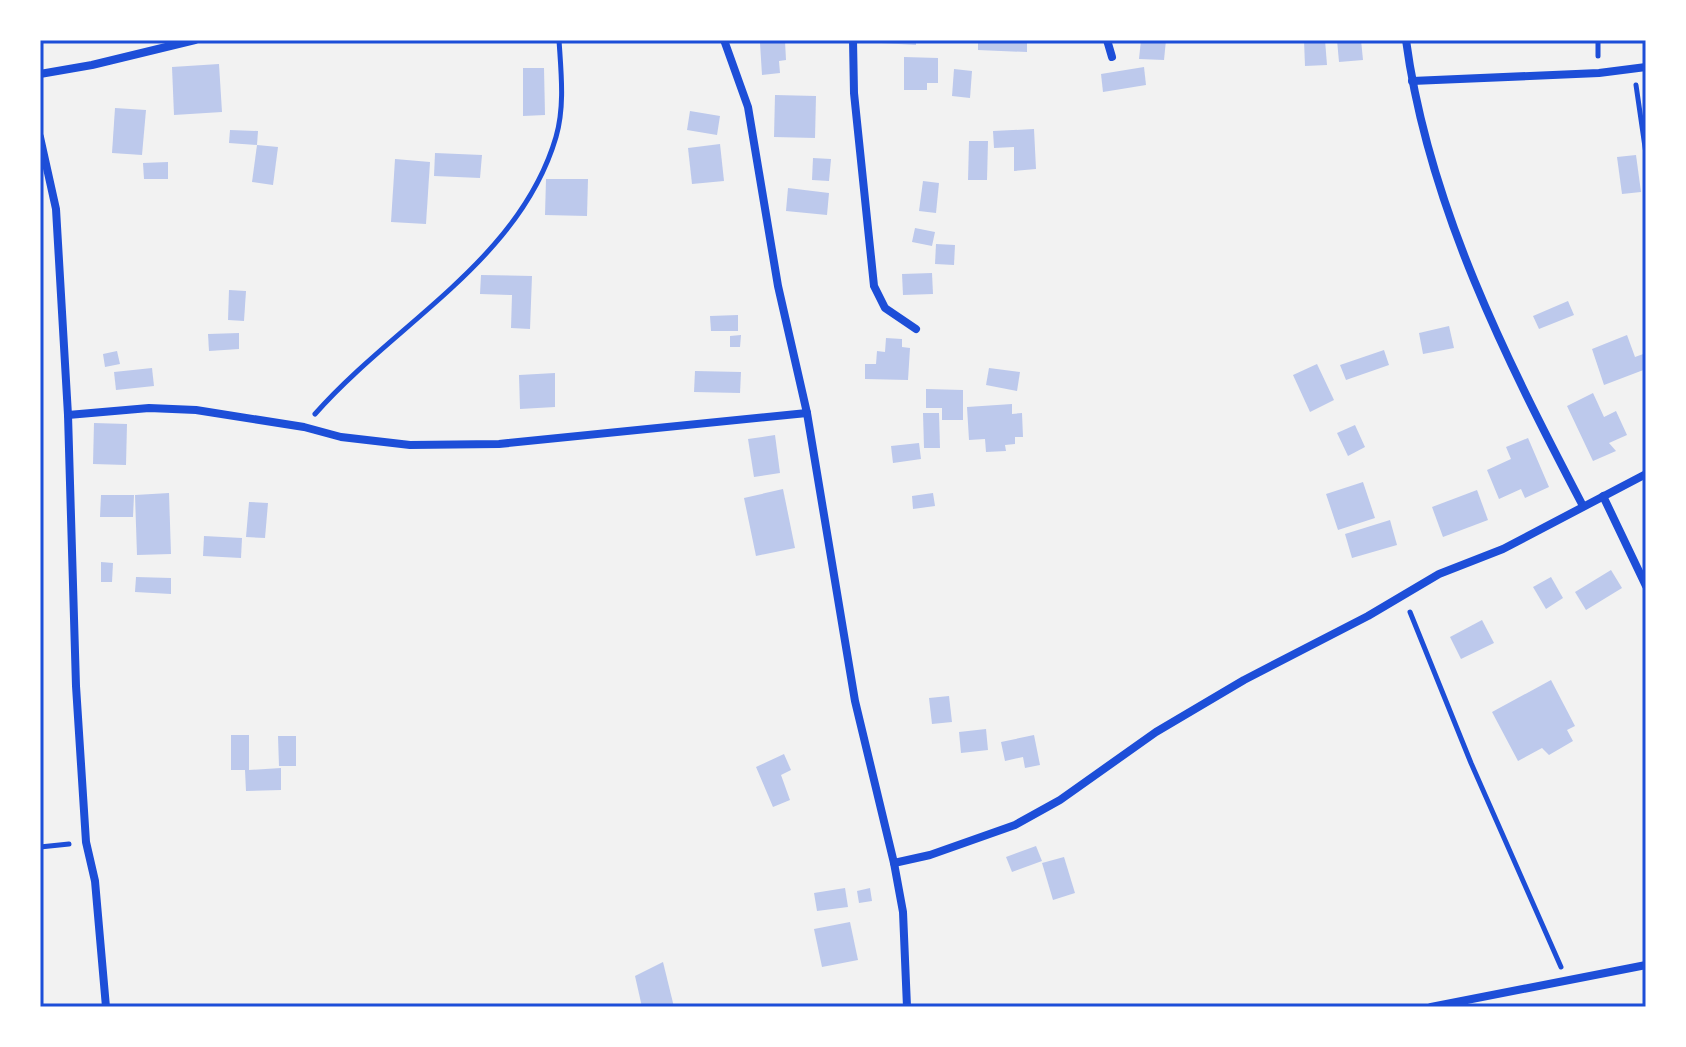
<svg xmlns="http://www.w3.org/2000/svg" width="1686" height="1047" viewBox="0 0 1686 1047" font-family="'Nunito Sans',sans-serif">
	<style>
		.building { fill: #bdc9ec }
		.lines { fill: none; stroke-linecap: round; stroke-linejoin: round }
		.path { stroke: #1d4ed8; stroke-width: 5 }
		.minor { stroke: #1d4ed8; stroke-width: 8 }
		.neatline { fill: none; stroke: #1d4ed8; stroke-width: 3 }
	</style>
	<rect width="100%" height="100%" fill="#f2f2f2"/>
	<g class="building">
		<path d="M865,40H916V45L864,42Z"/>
		<path d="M978,40H1027V52L978,50Z"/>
		<path d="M1141,40H1166L1164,60L1139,59Z"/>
		<path d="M1304,40H1325L1327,65L1305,66Z"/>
		<path d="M1337,40H1361L1363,60L1339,62Z"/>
		<path d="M785,41L786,60L779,61L780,73L762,75L760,43Z"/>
		<path d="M904,57L938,58V83H927V90H904Z"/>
		<path d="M219,64L222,112L174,115L172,67Z"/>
		<path d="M1144,67L1146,85L1103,92L1101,74Z"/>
		<path d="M523,68H544L545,115L523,116Z"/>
		<path d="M954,69L972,71L970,98L952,96Z"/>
		<path d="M775,95L816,96L815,138L774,137Z"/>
		<path d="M115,108L146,110L142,155L112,153Z"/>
		<path d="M690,111L720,116L717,135L687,130Z"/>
		<path d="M1034,129L1036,169L1014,171V147L994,148L993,131Z"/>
		<path d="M230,130L258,131L257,145L229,143Z"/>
		<path d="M969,141H988L987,180H968Z"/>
		<path d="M720,144L724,181L692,184L688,148Z"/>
		<path d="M257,145L278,147L273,185L252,182Z"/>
		<path d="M435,153L482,155L480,178L434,176Z"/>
		<path d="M1636,155L1641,192L1622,194L1617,157Z"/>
		<path d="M813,158L831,159L829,181L812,180Z"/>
		<path d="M395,159L430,162L426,224L391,222Z"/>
		<path d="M168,162V179H144L143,163Z"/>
		<path d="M546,179H588L587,216L545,215Z"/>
		<path d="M923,181L939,183L936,213L919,211Z"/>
		<path d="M788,188L829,193L827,215L786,211Z"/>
		<path d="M915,228L935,232L932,246L912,242Z"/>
		<path d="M936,244L955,245L954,265L935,264Z"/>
		<path d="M932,273L933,294L903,295L902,274Z"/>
		<path d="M481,275L532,276L530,329L511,328L512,295L480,294Z"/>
		<path d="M229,290L246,291L244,321L228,320Z"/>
		<path d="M1568,301L1574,315L1539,329L1533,316Z"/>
		<path d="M738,315V331H711L710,316Z"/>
		<path d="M1449,326L1454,348L1423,354L1419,333Z"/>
		<path d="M239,333V349L209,351L208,334Z"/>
		<path d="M741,335L740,347H730V336Z"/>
		<path d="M1627,335L1635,357L1646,353V369L1604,385L1592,349Z"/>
		<path d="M886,338L902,339V347L910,348L908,380L865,379V364H876L877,351L885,352Z"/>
		<path d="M1384,350L1389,365L1346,380L1340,365Z"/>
		<path d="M117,351L120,364L105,367L103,354Z"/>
		<path d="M1317,364L1334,400L1310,412L1293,375Z"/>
		<path d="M152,368L154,386L116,390L114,372Z"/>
		<path d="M989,368L1020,372L1017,391L986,385Z"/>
		<path d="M695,371L741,372L740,393L694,392Z"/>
		<path d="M555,373V407L520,409L519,375Z"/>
		<path d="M926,389L963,390V420H942V408H926Z"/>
		<path d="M1593,393L1604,417L1616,411L1627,435L1609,443L1616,451L1593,461L1567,406Z"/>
		<path d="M1012,404V414L1022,413L1023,437H1015V444L1005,445L1006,451L986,452L985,439L969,440L967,407Z"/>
		<path d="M923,413H939L940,448H924Z"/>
		<path d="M94,423L127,424L126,465L93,464Z"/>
		<path d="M1355,425L1365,447L1348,456L1337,433Z"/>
		<path d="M775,435L780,473L754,477L748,439Z"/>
		<path d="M1528,438L1549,487L1525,498L1521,489L1499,499L1487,470L1511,459L1506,447Z"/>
		<path d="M919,443L921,459L893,463L891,446Z"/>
		<path d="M1363,482L1375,518L1338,530L1326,494Z"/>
		<path d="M783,489L795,548L756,556L744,498Z"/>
		<path d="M1477,490L1488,520L1443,537L1432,507Z"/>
		<path d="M169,493L171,554L137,555L135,495Z"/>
		<path d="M933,493L935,506L913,509L912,496Z"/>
		<path d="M101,495H134L133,517H100Z"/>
		<path d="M249,502L268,503L265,538L246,537Z"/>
		<path d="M1390,520L1397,545L1352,558L1345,534Z"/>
		<path d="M204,536L242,538L241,558L203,556Z"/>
		<path d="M101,562L113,563L112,582H101Z"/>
		<path d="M1611,570L1622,588L1586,610L1575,592Z"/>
		<path d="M136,577L171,578V594L135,592Z"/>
		<path d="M1551,577L1563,598L1546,609L1533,587Z"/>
		<path d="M1482,620L1494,643L1461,659L1450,637Z"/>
		<path d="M1551,680L1575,726L1567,730L1573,741L1549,755L1542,748L1518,761L1492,712Z"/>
		<path d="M949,696L952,722L932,724L929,698Z"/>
		<path d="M986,729L988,750L961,753L959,732Z"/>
		<path d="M231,735H249V770L281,768V790L246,791L245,770H231Z"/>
		<path d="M1034,735L1040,765L1025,768L1023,757L1005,761L1001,742Z"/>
		<path d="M278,736H296V766H279Z"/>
		<path d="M784,754L791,770L781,775L790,800L773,807L756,767Z"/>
		<path d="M1036,846L1042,861L1012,872L1006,857Z"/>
		<path d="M1064,857L1075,893L1053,900L1042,863Z"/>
		<path d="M845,888L848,907L817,911L814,893Z"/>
		<path d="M870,888L872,901L859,903L857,891Z"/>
		<path d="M850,922L858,960L822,967L814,929Z"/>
		<path d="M663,962L674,1007H642L635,976Z"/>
	</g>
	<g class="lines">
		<g class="path">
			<path d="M1598,40V56"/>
			<path d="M1636,85L1646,154"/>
			<path d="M1646,220V225"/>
			<path d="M315,414C395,323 520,260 556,137C565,106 561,72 559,40"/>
			<path d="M1410,612L1471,763L1561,967"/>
			<path d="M40,847L69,844"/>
		</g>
		<g class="minor">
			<path d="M724,40L748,107L778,286L807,413L855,701L894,863L903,912L907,1007"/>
			<path d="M853,40L854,93L874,286L885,308L916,329"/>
			<path d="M1107,40L1112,57"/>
			<path d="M1406,40C1428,205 1507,361 1583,506"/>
			<path d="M40,74L92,65L195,40"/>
			<path d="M1412,81L1599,73L1646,67"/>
			<path d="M40,137L56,209L68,415L76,686L86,842L95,881L106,1007"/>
			<path d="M68,415L149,408L196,410L304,427L341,437L410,445L499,444L807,413"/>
			<path d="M1603,496L1646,586"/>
			<path d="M894,863L930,855L1015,825L1060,800L1156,732L1244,680L1368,616L1439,574L1503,549L1646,474"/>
			<path d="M1431,1007L1646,965"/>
		</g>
	</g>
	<rect width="1686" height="1047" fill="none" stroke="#ffffff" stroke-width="84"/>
	<rect x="42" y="42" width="1602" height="963" class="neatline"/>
</svg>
